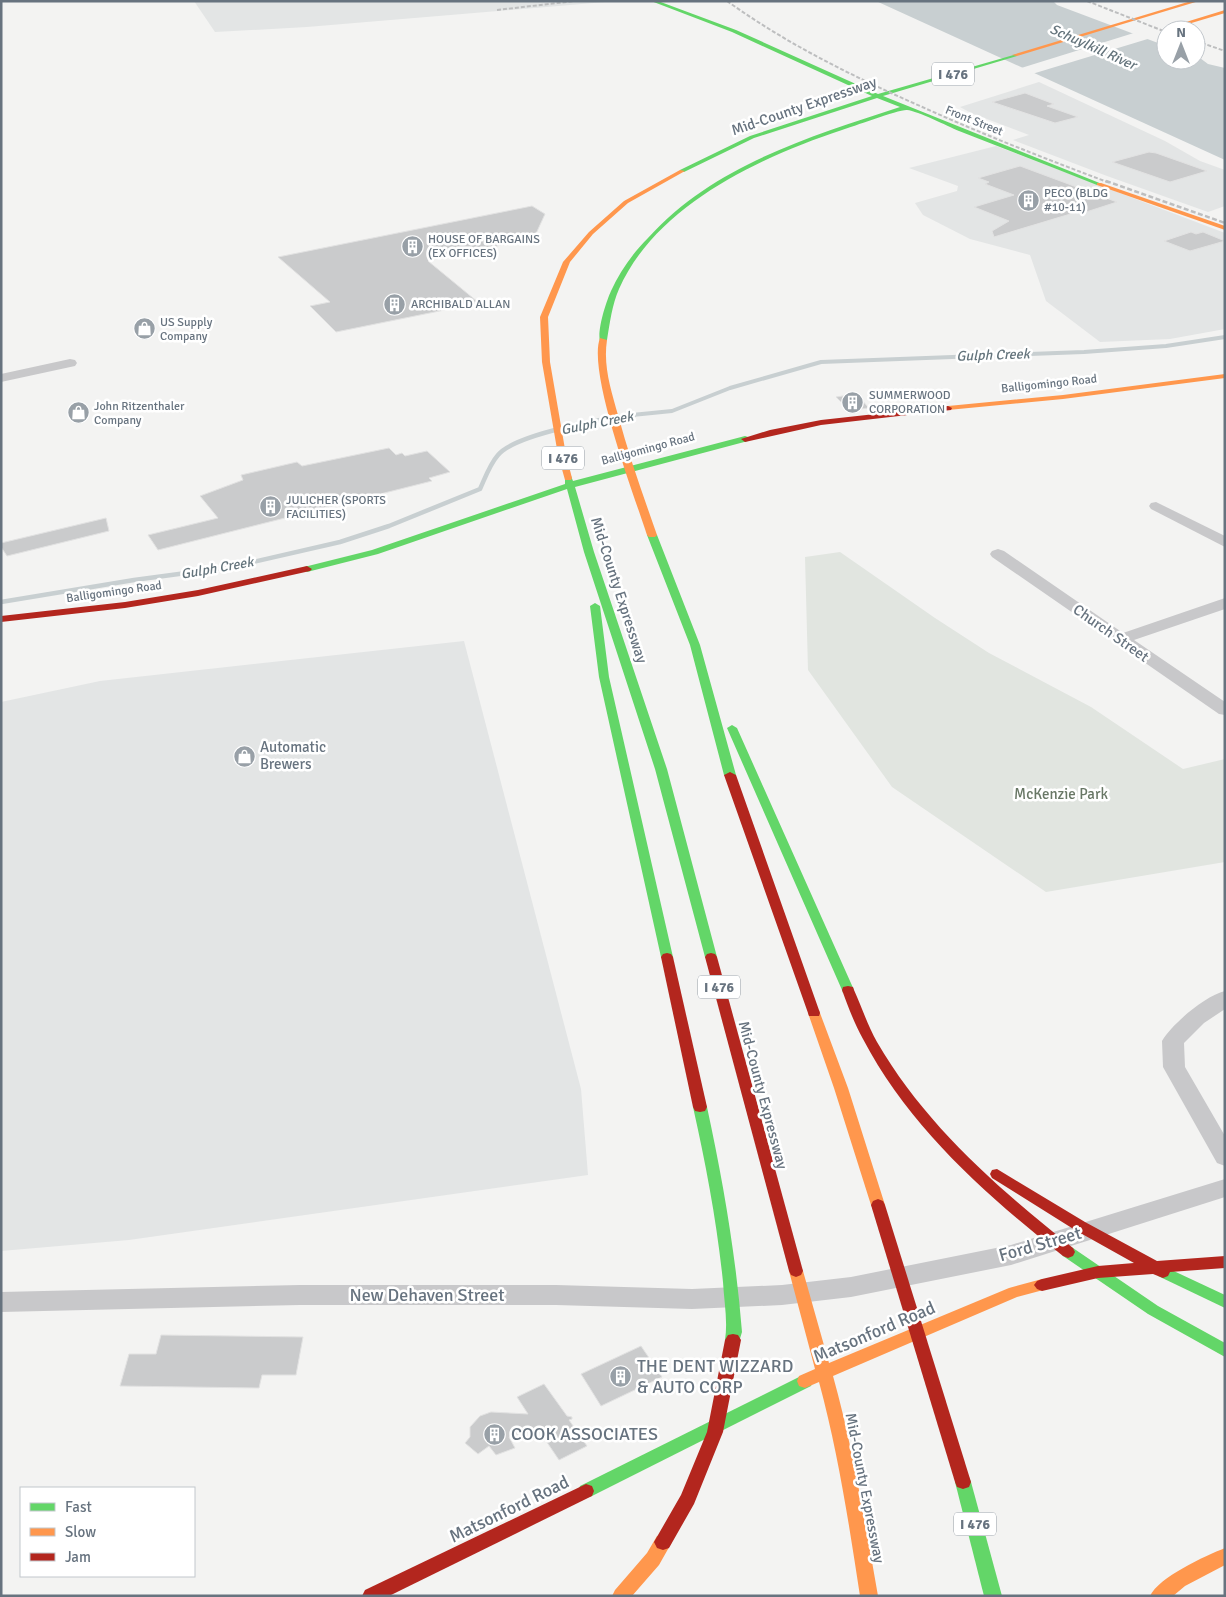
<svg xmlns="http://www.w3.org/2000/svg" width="1226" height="1597" viewBox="0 0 1226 1597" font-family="Signika,sans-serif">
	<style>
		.built { fill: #e3e5e5 }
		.green { fill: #e1e5e0 }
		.water { fill: #c8cfd1 }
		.pier { fill: #f3f3f2 }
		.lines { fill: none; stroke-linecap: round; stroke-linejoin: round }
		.stream-far1 { stroke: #c8cfd1; stroke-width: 4 }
		.stream { stroke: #c8cfd1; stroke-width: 4.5 }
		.building { fill: #cacbcc; stroke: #e2e2e2 }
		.street { fill: #c8c8ca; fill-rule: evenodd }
		.fast { fill: #63d668; fill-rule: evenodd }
		.slow { fill: #ff974d; fill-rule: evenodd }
		.jam { fill: #b3261e; fill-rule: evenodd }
		.rail-far1 { stroke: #bdbebf; stroke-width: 2; stroke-dasharray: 4 2; stroke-linecap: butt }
		.rail { stroke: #bdbebf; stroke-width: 2.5; stroke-dasharray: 5 2.5; stroke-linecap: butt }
		.labels { text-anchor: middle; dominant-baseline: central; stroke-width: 5; stroke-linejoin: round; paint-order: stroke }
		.far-street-label { font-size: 12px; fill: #67737f; stroke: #fff }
		.far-poi-label { font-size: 12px; fill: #67737f; stroke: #fff; text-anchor: start }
		.far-water-label { font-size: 14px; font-style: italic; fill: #63737b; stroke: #fff }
		.shield { fill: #fff; stroke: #959da5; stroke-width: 1 }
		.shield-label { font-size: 14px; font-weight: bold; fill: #67737f }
		.street-label { font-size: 15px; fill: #67737f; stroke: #fff }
		.poi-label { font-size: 15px; fill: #67737f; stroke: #fff; text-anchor: start }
		.park-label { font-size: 15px; fill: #687765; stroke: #fff }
		.near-street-label { font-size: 18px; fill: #67737f; stroke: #fff }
		.near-poi-label { font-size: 18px; fill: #67737f; stroke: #fff; text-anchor: start }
	</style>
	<rect width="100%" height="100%" fill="#f3f3f2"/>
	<g class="built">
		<path d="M194,1H617L307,27L215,32Z"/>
		<path d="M1039,82L1165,141L1200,161L1225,170V206L1208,212L1107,176L1013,140L1029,135L971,113L960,107Z"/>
		<path d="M996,146L1225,233V329L1170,339L1100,342L1046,301L1030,255L970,239L923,215L915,203L957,191L958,186L909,168Z"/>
		<path d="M464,641L581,1089L588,1175L129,1240L1,1251V702L100,681Z"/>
	</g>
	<path class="green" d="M840,552L935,618L989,653L1091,707L1183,769L1225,759V862L1046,892L892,787L808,670L805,557Z"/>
	<path class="water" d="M876,1H1053L1057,5L1166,46V60H1196V55L1208,64L1225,68V160Z"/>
	<path class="pier" d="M1137,32L1151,38L1032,74L1018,69Z"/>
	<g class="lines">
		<path class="stream-far1" d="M622,416L672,411L730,388L821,362L1084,352L1166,346L1225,337"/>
		<path class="stream" d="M1,602L134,580L231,567L340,542L389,526L480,489C485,478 490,464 498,455C515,434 606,418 634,415"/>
	</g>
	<g class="building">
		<path d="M1025,93L1054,104L1047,106L1078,117L1055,123L992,102Z"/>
		<path d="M1149,152L1156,153L1207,171L1170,182L1112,162Z"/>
		<path d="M1020,166L1117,202L1080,214L1077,212L994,237L992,231L1009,221L974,207L1014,195L985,184L989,182L978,178Z"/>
		<path d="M532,206L545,214L534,238L428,261L479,303L336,332L310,306L330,302L278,257Z"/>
		<path d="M1191,232L1196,234L1203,232L1225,241L1190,251L1164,241Z"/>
		<path d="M856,394L869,408L849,410L836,397Z"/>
		<path d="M389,448L396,455L402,453L405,456L427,451L450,472L429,478L432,481L158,550L148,535L218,518L200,496L243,480L241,475L297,462L302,466Z"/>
		<path d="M106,518L109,531L7,556L1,547V543Z"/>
		<path d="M161,1335L303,1337L296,1375H262L259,1388L120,1386L129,1354H156Z"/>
		<path d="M641,1346L662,1377L601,1406L581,1374Z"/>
		<path d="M544,1384L567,1416L572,1417V1419L569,1420L587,1446L559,1460L538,1429L509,1437L515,1448L496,1455L489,1446L478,1454L465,1443L470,1437V1427L480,1416L491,1412L528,1414L517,1397Z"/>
	</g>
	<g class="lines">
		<g class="street">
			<path d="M70,359L75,360L77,363L75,366L1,382V374Z"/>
			<path d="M1156,502L1225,536V547L1151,509L1149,506L1151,503Z"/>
			<path d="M998,549L1004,551L1123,633L1225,598V609L1134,640L1225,702V715L1219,714L992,557L990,554L992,551Z"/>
			<path d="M1225,991V1009L1204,1023L1184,1043L1185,1067L1225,1136V1166L1217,1163L1163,1067L1162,1041C1173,1023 1205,996 1225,991Z"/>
			<path d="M1225,1179V1197L1011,1265L851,1297L782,1305L692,1309L556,1305H300L1,1312V1292L300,1285H556L692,1289L782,1285L851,1277L1011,1245Z"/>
		</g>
		<g class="fast">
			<path d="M651,1H658L736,30L878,94L1017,54V56L883,96L1102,184L1097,185C1051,167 1005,149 959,131C947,126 918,111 907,110C900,109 852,127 842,130C760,157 656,205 619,289C612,305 610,322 607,340L600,342C597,330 606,302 611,291C620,271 633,253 648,238C714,165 809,137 900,107L877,98L754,138L684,172H680V170L750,136L872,96L732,32Z"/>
			<path d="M745,436L748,437V441L575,487L594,552L667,769L717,957L715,960H707L705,957L655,769L584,552L567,489L378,554L307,572L302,569L304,567L372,550L565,484V476H571L573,481Z"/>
			<path d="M652,532L657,535L700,645L736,775L734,777H726L724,775L690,645L647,535Z"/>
			<path d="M595,603L600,606L609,677L673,957L671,960H663L661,957L599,677L590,606Z"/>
			<path d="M732,725L737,728L854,990L853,993H843L842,990L727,728Z"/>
			<path d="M700,1102L705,1103L707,1107C723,1181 736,1256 742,1332L738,1345L733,1346L728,1345L725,1340C728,1321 724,1301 723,1282C717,1223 706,1165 693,1107L695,1103Z"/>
			<path d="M1068,1246L1073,1248L1158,1306L1225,1343V1357L1148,1314L1063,1256L1061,1252L1063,1248Z"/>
			<path d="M1163,1266L1225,1295V1308L1158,1276L1156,1272L1158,1268Z"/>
			<path d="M805,1374L811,1376L813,1381L811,1386L592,1496L586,1498L580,1496L578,1491L580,1486Z"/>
			<path d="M963,1475L969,1477L971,1482L1002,1596H984L955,1482L957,1477Z"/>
		</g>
		<g class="slow">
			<path d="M1191,1H1199L1017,56L1012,55Z"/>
			<path d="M1225,10V13L1178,27L1173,26Z"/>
			<path d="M680,170L685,171L628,203L593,234L570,262L548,317L550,362L566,455L572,478L571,480H565L558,455L542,362L540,317L563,262L589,232L624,201Z"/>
			<path d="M1097,183H1101L1225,226V230L1097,185Z"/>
			<path d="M600,338L607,340C603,366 611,390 618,415C629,456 643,495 657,535L655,537H649L647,535C635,498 587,371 600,338Z"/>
			<path d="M1225,374V378L1063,399L948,410L944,408L948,406L1063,395Z"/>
			<path d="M814,1009L819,1010L820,1013L848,1088L885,1205L883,1209L878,1211L873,1209L871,1205L834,1088L808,1013L809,1010Z"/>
			<path d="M796,1265L801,1267L803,1271L829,1363L1009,1288L1042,1279L1047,1281L1050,1285L1047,1289L1017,1297L833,1376C853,1448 865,1522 878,1596H860C849,1524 838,1452 819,1382L805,1388L799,1386L797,1381L799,1376L815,1369L789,1271L791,1267Z"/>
			<path d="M663,1534L669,1536L672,1542L659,1565L632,1596H612L615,1590L647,1553L657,1536Z"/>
			<path d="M1225,1548V1565L1185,1586L1173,1596H1150C1159,1577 1205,1556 1225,1548Z"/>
		</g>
		<g class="jam">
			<path d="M948,406L952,408L951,410L821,425L745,442L741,439L770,430L821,420Z"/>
			<path d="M307,566L312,569L310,571L198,596L125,608L1,622V616L125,602L198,590Z"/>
			<path d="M730,772L736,775L820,1013L819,1016H809L808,1013L724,775Z"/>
			<path d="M667,953L671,954L673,957L707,1107L705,1111L700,1112L695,1111L693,1107L661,957L663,954Z"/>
			<path d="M711,953L715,954L717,957L803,1271L801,1275L796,1277L791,1275L789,1271L705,957L707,954Z"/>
			<path d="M848,986L853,987L854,990C862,1008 868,1026 877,1042C925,1125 999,1189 1073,1248L1075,1252L1073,1256L1068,1258L1063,1256C986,1195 909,1127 863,1039C854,1023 848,1006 842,990L843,987Z"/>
			<path d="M997,1169L1085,1222L1157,1261L1225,1256V1268L1170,1272L1168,1276L1163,1278L1153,1274L1098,1278L1042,1291L1037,1289L1034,1285L1037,1281L1042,1279L1098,1266L1134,1263L1075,1230L992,1178L990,1174L992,1170Z"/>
			<path d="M878,1199L883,1201L885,1205L971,1482L969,1487L963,1489L957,1487L955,1482L871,1205L873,1201Z"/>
			<path d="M733,1334L738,1335L741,1340L723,1432L694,1504L669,1548L663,1550L657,1548L654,1542L681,1495L707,1432L725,1340L728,1335Z"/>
			<path d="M586,1484L592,1486L594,1491L592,1496L389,1596H362L365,1590Z"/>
		</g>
		<g class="rail-far1">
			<path d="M727,1C787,44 852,76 920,106C982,134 1046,159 1110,183"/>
			<path d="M1087,1L1166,32"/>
			<path d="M497,10L575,1"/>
			<path d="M1196,41L1225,51"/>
		</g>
		<path class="rail" d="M1106,181L1225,223"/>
	</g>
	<defs>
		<symbol id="building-disc" viewBox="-11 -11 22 22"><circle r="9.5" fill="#98a0a7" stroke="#fff"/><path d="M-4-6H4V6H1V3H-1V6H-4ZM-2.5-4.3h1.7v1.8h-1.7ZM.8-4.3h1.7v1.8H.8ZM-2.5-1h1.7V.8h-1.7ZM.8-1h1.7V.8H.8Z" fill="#fff"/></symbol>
		<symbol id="shop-disc" viewBox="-11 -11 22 22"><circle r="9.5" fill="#98a0a7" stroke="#fff"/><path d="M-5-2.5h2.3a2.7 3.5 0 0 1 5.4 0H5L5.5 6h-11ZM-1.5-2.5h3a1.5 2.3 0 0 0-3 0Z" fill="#fff"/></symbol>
	</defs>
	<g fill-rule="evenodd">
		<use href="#building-disc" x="1016" y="188" width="25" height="25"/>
		<use href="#building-disc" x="400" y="234" width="25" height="25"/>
		<use href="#building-disc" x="382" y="292" width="25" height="25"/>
		<use href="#shop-disc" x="132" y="316" width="25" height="25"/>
		<use href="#building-disc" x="840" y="390" width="25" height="25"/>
		<use href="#shop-disc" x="66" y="400" width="25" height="25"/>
		<use href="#building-disc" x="258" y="494" width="25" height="25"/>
		<use href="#shop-disc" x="232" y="744" width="25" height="25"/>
		<use href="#building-disc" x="608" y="1364" width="25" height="25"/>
		<use href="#building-disc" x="482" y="1422" width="25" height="25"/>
	</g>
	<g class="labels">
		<g class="far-street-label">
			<text transform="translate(974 121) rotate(22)">Front Street</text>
			<text transform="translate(1049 384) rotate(-6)">Balligomingo Road</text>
			<text transform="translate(648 449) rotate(-15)">Balligomingo Road</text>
			<text transform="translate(114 592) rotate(-8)">Balligomingo Road</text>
		</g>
		<g class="far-poi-label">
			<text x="1044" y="193">PECO (BLDG<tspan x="1044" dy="14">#10-11)</tspan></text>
			<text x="428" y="239">HOUSE OF BARGAINS<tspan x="428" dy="14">(EX OFFICES)</tspan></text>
			<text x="411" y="304">ARCHIBALD ALLAN</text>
			<text x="160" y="322">US Supply<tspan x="160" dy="14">Company</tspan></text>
			<text x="869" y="395">SUMMERWOOD<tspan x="869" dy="14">CORPORATION</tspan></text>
			<text x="94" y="406">John Ritzenthaler<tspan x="94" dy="14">Company</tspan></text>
			<text x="286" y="500">JULICHER (SPORTS<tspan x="286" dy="14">FACILITIES)</tspan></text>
		</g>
		<g class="far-water-label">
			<text transform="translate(1093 47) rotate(24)">Schuylkill River</text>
			<text transform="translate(993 355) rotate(-2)">Gulph Creek</text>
			<text transform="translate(597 423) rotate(-11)">Gulph Creek</text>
			<text transform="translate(217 568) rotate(-10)">Gulph Creek</text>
		</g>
		<g class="shield">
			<rect x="932" y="62.5" width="42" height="23" rx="4"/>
			<rect x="542" y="446.5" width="42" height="23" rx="4"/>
			<rect x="698" y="975.5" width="42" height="23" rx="4"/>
			<rect x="954" y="1512.5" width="42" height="23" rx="4"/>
		</g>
		<g class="shield-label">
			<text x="953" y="74">I 476</text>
			<text x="563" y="458">I 476</text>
			<text x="719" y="987">I 476</text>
			<text x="975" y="1524">I 476</text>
		</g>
		<g class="street-label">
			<text transform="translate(804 106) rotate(-19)">Mid-County Expressway</text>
			<text transform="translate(619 590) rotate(72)">Mid-County Expressway</text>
			<text transform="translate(1111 633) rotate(35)">Church Street</text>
			<text transform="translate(763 1095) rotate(75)">Mid-County Expressway</text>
			<text transform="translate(865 1488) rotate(79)">Mid-County Expressway</text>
		</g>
		<g class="poi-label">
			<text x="260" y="747">Automatic<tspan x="260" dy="17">Brewers</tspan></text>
		</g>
		<g class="park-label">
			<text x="1061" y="794">McKenzie Park</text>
		</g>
		<g class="near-street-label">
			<text transform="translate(1040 1244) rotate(-16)">Ford Street</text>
			<text x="427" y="1295">New Dehaven Street</text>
			<text transform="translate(874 1332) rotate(-23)">Matsonford Road</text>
			<text transform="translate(509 1509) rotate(-26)">Matsonford Road</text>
		</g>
		<g class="near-poi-label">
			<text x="637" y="1366">THE DENT WIZZARD<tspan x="637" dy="21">&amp; AUTO CORP</tspan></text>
			<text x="511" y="1434">COOK ASSOCIATES</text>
		</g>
	</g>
	<rect width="1226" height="1597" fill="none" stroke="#67737f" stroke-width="5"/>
	<rect x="20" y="1487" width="175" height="90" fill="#ffffff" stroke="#c2c7cc"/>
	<rect x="30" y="1503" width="25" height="8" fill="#63d668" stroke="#c2c7cc"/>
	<text x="65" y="1512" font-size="15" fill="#67737f">Fast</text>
	<rect x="30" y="1528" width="25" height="8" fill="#ff974d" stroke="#c2c7cc"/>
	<text x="65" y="1537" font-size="15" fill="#67737f">Slow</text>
	<rect x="30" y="1553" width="25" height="8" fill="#b3261e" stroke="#c2c7cc"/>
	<text x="65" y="1562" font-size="15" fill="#67737f">Jam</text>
	<g transform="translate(1181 45)"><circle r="24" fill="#ffffff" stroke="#c2c7cc"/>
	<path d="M0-4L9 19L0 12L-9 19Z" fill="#98a0a7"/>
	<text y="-8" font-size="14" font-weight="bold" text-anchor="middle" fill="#67737f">N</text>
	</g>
</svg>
